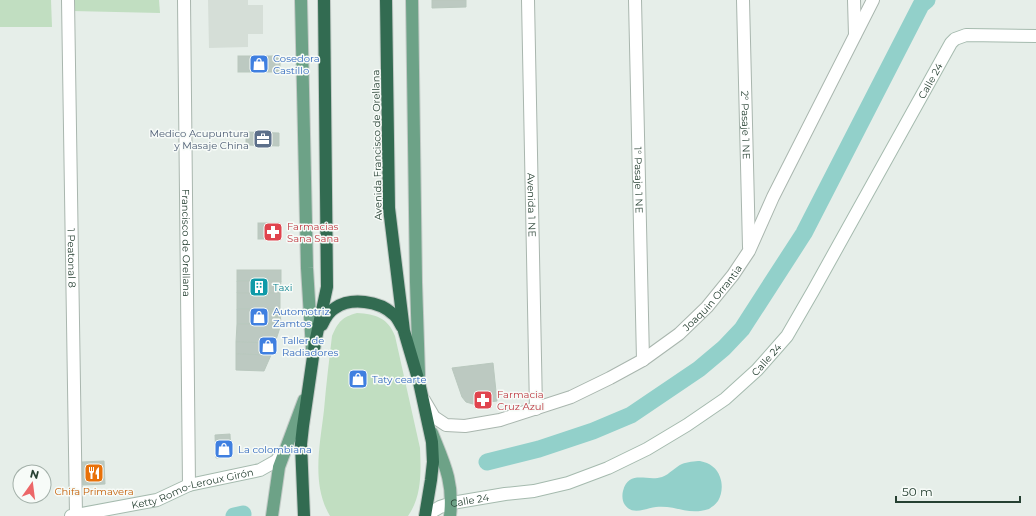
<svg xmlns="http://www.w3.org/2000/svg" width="1036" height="516" viewBox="0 0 1036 516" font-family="Montserrat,sans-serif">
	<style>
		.built { fill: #d5ded7 }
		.green { fill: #c1dec1 }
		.water { fill: #92d0ca }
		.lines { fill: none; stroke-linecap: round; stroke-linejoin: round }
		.canal { stroke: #92d0ca; stroke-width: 17 }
		.building { fill: #bcc9c1; stroke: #b9c8be }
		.street-casing { stroke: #a9b6ae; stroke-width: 14 }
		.secondary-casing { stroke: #a5baae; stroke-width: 14 }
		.primary-casing { stroke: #c2cac6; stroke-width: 14 }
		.highway-casing { stroke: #c2cac6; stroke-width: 14 }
		.street { stroke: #fff; stroke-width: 12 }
		.secondary { stroke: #fff; stroke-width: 12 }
		.primary { stroke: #6da287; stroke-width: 12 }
		.highway { stroke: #326b51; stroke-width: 12 }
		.labels { text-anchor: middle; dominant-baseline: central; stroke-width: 3; stroke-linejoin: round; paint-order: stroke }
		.shop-label { font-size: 10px; fill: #366cbe; stroke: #f7fbf8; text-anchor: start }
		.street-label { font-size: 10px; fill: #264032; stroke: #f7fbf8 }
		.service-label { font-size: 10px; fill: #4e5e75; stroke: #f7fbf8; text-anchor: end }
		.health-label { font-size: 10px; fill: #be3a42; stroke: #f7fbf8; text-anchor: start }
		.culture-label { font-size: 10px; fill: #0d838f; stroke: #f7fbf8; text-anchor: start }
		.food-label { font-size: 10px; fill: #c56008; stroke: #f7fbf8 }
	</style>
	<rect width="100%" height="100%" fill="#e6eee9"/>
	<path class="built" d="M208,0H248V5H263V34H248V47L209,48Z"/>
	<g class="green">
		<path d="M0,0H51L52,27H0Z"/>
		<path d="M71,0H159L160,13L72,11Z"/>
		<path d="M357,313C376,314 388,318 395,336L420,448C421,472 422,496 408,516H330C311,484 320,445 324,410C326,386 329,361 332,336C338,322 342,317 357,313Z"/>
	</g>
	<path class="water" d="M700,461C710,463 717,468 720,477C723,485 722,494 718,501C715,505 713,506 709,509C688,516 677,505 656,507C646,508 633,516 625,505C622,501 622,495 623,491C629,469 647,482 662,477C670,474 675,467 682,464C687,462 695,461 700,461Z"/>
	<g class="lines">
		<g class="canal">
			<path d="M487,462L539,449L593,431L631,415L699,369L724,348L742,329L804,233L921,5L927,0"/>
			<path d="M234,516L243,514"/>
		</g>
	</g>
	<g class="building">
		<path d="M432,0H466V7L432,8Z"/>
		<rect x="238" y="56" width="42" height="16"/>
		<path d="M246,132L279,133V146L246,145Z"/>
		<rect x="258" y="223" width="21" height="16"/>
		<rect x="237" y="270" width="44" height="11"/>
		<path d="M237,281H281L280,293H237Z"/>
		<rect x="237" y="293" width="43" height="16"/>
		<path d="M237,309H280L281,324H237Z"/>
		<path d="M237,324H281L275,343L236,342Z"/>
		<path d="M236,342L275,343L271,355L236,354Z"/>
		<path d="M236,354L271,355L264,371L236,370Z"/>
		<path d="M493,363L497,401L473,404L466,402L462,397L452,368Z"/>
		<path d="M230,434L231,457L216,458L215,435Z"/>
		<path d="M104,461L105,484L83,485L82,462Z"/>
	</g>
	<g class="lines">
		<defs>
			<g id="street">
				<path id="s1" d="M68,0L76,515"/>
				<path id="s2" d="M184,0L189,485"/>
				<path id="s3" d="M528,0L536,409"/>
				<path id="s4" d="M635,0L643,360"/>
				<path id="s5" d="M743,0L749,247"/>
				<path d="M854,0L855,35"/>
				<path id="s6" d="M424,400L434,417L446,425L465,426L500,420L571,397L610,378L643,360L679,334L707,307L733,275L749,251L773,197L873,0"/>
			</g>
			<g id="secondary">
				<path id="s7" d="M71,516L157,500L189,485L260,470L276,461L284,452"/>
				<path id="s8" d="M425,516L440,507L452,503L505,494L534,491L568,483L608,468L647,449L687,425L725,399L757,370L787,336L813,291L951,43L955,39L966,35L1036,36"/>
			</g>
			<g id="primary">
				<path d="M301,0L307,268L312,349"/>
				<path d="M412,0L416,282L419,375"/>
				<path d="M432,433C444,463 454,482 450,516"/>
				<path d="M272,516L279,467L304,400"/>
			</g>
			<g id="highway">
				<path d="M386,0L389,208L404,331L419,382L432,442L433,462L431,480L425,516"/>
				<path d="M322,325C325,318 328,312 335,308C351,297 379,301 393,314C397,317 399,322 402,327"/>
				<path d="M304,516L301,444L303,426L315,343L327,287L324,0"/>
			</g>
		</defs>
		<use href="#street" class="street-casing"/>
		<use href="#secondary" class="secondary-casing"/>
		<use href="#primary" class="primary-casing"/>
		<use href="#highway" class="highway-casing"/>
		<use href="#street" class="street"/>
		<use href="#secondary" class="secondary"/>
		<use href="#primary" class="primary"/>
		<use href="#highway" class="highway"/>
	</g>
	<defs>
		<symbol id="shop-square" viewBox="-11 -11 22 22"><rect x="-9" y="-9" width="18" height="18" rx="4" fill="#3f7fe0" stroke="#f7fbf8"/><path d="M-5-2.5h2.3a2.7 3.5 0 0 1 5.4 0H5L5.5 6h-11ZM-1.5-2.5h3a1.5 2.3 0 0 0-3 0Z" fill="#fff"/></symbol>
		<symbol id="office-square" viewBox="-11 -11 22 22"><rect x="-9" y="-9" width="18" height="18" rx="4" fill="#5c6f8a" stroke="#f7fbf8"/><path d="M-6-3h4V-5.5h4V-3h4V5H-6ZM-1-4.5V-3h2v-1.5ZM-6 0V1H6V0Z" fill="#fff"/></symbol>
		<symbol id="pharmacy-square" viewBox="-11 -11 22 22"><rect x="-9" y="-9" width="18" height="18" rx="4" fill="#e0444e" stroke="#f7fbf8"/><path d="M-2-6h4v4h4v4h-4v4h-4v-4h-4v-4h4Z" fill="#fff"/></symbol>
		<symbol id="building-square" viewBox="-11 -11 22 22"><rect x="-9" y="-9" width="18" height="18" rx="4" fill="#0f9aa8" stroke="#f7fbf8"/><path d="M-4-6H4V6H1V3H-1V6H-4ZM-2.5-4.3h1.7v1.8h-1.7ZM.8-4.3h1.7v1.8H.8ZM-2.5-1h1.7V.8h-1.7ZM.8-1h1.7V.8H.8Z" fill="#fff"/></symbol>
		<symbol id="restaurant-square" viewBox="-11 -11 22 22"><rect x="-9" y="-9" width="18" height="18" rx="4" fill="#e8710a" stroke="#f7fbf8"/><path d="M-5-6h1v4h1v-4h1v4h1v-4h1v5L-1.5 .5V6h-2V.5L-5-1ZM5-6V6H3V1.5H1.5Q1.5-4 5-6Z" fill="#fff"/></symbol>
	</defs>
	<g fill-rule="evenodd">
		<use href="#shop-square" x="248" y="53" width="22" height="22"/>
		<use href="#office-square" x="252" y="128" width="22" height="22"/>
		<use href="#pharmacy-square" x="262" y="221" width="22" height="22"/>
		<use href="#building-square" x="248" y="276" width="22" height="22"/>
		<use href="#shop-square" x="248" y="306" width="22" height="22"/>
		<use href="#shop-square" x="257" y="335" width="22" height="22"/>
		<use href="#shop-square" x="347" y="368" width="22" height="22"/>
		<use href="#pharmacy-square" x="472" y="389" width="22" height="22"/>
		<use href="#shop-square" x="213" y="438" width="22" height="22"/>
		<use href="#restaurant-square" x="83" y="462" width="22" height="22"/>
	</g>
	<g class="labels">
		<g class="shop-label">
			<text x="273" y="58">Cosedora<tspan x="273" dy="12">Castillo</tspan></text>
			<text x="273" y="311">Automotriz<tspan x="273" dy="12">Zamtos</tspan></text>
			<text x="282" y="340">Taller de<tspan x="282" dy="12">Radiadores</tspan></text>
			<text x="372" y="379">Taty cearte</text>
			<text x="238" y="449">La colombiana</text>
		</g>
		<g class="street-label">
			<text stroke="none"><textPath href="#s8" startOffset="708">Calle 24</textPath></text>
			<text stroke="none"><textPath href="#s5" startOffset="125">2° Pasaje 1 NE</textPath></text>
			<text transform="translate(377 145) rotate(-91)">Avenida Francisco de Orellana</text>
			<text stroke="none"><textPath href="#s4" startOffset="180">1° Pasaje 1 NE</textPath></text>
			<text stroke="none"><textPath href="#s3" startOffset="205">Avenida 1 NE</textPath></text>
			<text stroke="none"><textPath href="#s2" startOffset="243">Francisco de Orellana</textPath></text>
			<text stroke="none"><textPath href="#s1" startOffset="258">1 Peatonal 8</textPath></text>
			<text stroke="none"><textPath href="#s6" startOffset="338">Joaquin Orrantia</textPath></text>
			<text stroke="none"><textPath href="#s8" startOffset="384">Calle 24</textPath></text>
			<text stroke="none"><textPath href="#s7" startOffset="125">Ketty Romo-Leroux Girón</textPath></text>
			<text stroke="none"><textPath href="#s8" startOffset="48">Calle 24</textPath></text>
		</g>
		<g class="service-label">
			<text x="249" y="133">Medico Acupuntura<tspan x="249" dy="12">y Masaje China</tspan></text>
		</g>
		<g class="health-label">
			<text x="287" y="226">Farmacias<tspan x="287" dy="12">Sana Sana</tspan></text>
			<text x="497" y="394">Farmacia<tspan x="497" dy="12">Cruz Azul</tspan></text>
		</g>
		<g class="culture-label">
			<text x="273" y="287">Taxi</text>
		</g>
		<g class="food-label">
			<text x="94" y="491">Chifa Primavera</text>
		</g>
	</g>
	<g transform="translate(32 484) rotate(14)"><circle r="19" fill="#f7fbf8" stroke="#a3b0a9"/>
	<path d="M0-3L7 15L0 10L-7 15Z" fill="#ec6768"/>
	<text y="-6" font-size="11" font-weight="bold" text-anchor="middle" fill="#264032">N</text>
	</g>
	<path d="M896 496v6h124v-6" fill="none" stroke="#264032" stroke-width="2"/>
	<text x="902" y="496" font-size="12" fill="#264032" stroke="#f7fbf8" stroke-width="3" paint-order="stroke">50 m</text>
</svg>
